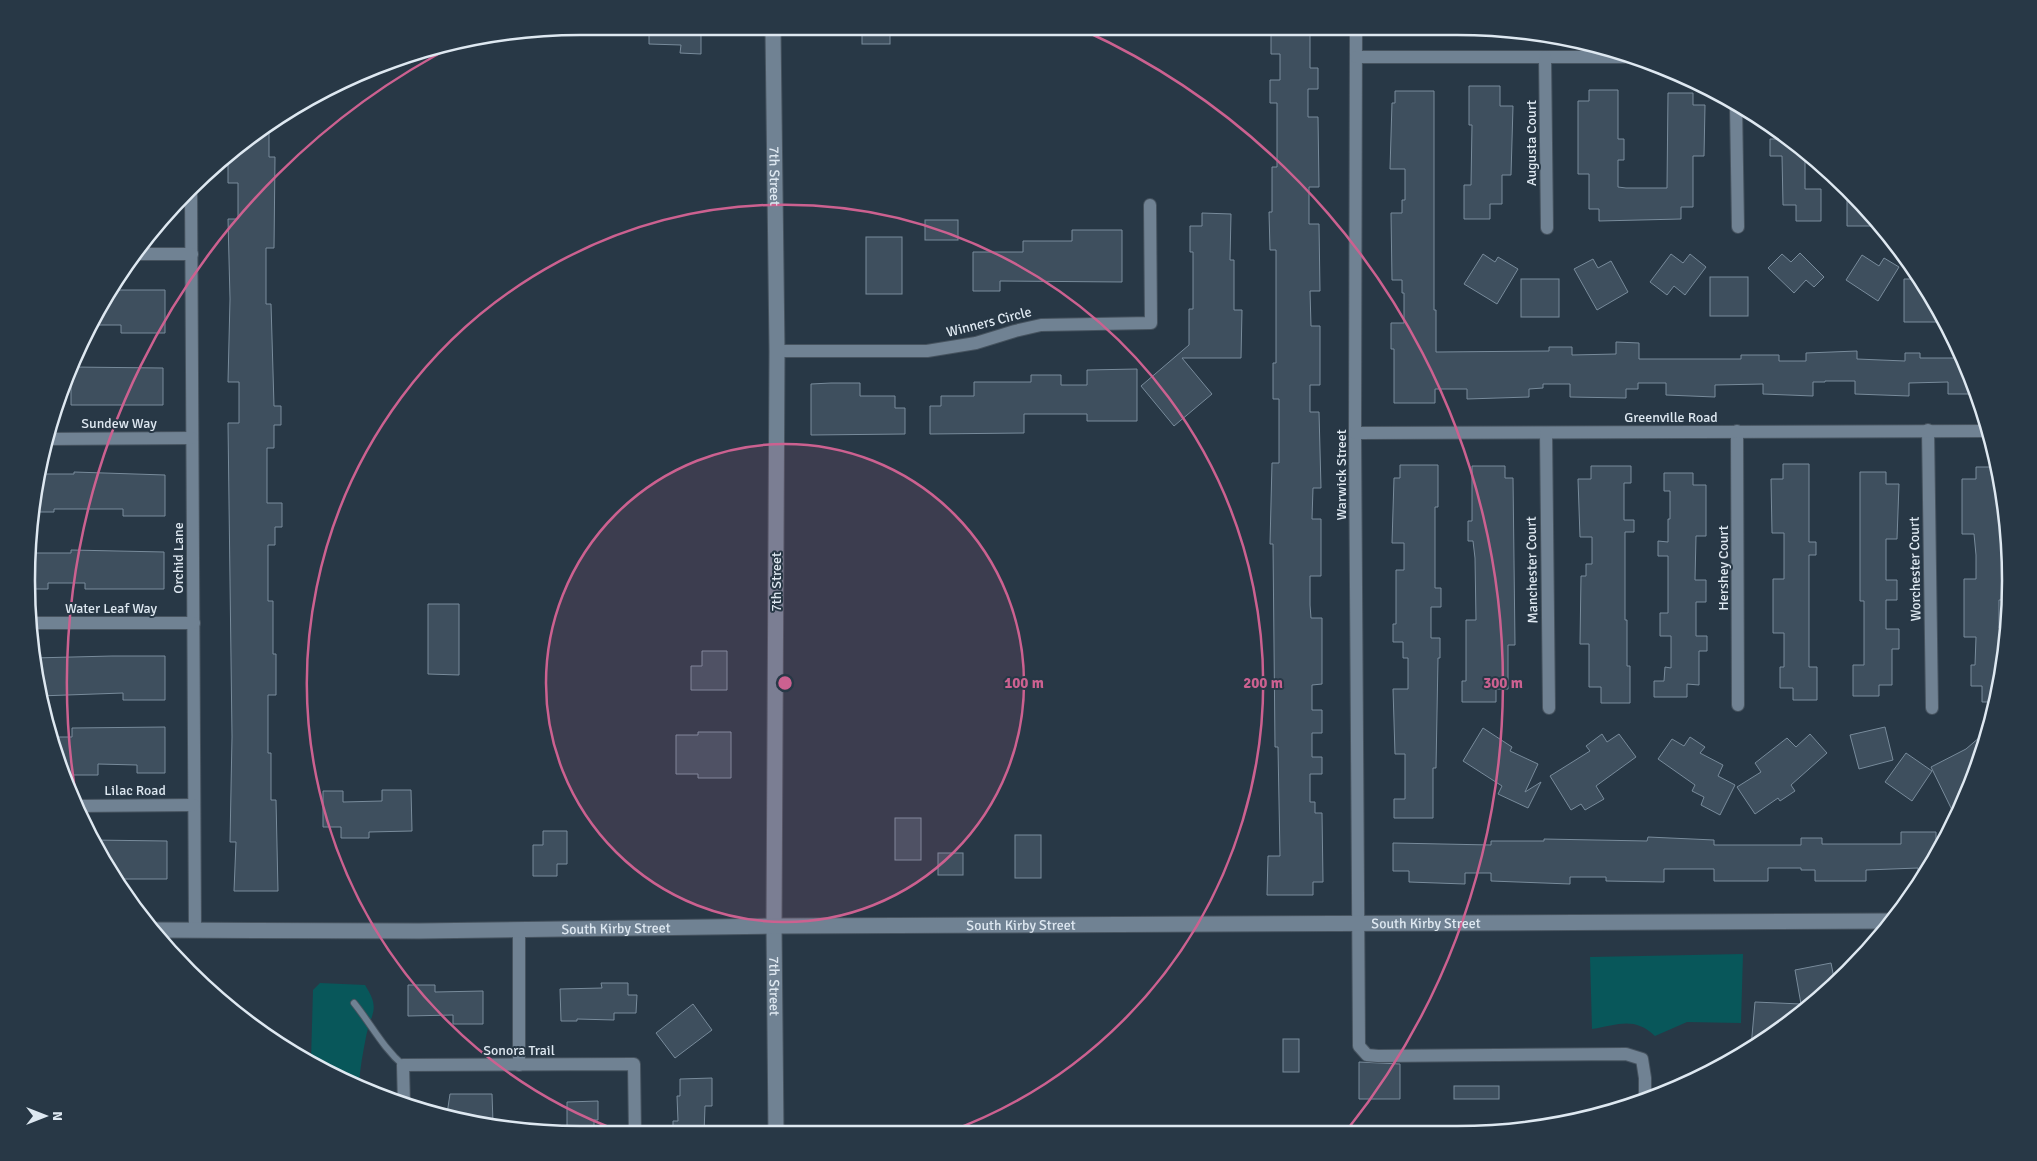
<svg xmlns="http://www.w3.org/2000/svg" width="2037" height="1161" viewBox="0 0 2037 1161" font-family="Signika,sans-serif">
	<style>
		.water { fill: #08575a }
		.building { fill: #3e4f5e; stroke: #788b9b }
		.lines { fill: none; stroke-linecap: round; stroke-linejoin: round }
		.service-casing { stroke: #46535f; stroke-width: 8 }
		.minor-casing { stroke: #46535f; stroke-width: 14 }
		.tertiary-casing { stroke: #46535f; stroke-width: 17 }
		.service { stroke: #708293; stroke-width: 6 }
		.minor { stroke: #708293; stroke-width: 12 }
		.tertiary { stroke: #708293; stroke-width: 15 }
		.ring { fill: none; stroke: #cc6190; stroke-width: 2.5 }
		.labels { text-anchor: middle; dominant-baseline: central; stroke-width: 4; stroke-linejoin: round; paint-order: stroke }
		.street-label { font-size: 14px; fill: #dee8f1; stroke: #283846 }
		.rim { fill: none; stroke: #dee8f1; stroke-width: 2.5 }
		.centre { fill: #cc6190; stroke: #283846; stroke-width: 2.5 }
		.ring-label { font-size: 15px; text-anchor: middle; font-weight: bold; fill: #cc6190; stroke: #283846; stroke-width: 4; stroke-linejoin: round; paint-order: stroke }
	</style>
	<rect width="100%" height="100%" fill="#283846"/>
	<g class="water">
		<path d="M1743,954L1741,1023L1687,1022L1655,1036C1634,1016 1618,1025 1592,1029L1590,957Z"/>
		<path d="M320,983L365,985C381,1010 371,1012 366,1037C363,1052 360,1068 359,1084L311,1060L313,990Z"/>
	</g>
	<g class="building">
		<path d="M1271,28H1310V68H1318V89H1308V117H1318L1319,187H1309V224H1319L1320,291H1310L1311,326H1320V385H1310V412H1319L1321,488H1313L1312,519H1321V576H1310V605L1311,618H1322V684L1312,685V710H1322V733H1312V757H1322V774H1310V802H1315V813H1322L1323,882H1313V895H1267L1268,856H1280L1278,747H1275L1273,544H1270L1272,463H1279V399H1273V363H1276V250H1270L1269,212H1272V167H1277V103H1270V80H1280V54H1271Z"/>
		<path d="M701,30V54L680,53L681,45L649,44V31Z"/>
		<rect x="862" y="30" width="28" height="14"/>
		<path d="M1469,86H1500V106H1513L1511,175H1502V204H1490V219H1464V185H1471L1472,125H1469Z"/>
		<path d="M1589,90H1618V139H1624V160H1618V187L1626,188H1667L1668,93H1693V105H1705L1704,156H1693V207H1681V219L1599,221V209H1589V174H1578V101H1589Z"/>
		<path d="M1395,91H1434V310H1436V352L1549,351V347H1572V355L1616,354V342L1639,343V359H1741V355H1779V361H1806V353L1857,351V359L1905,361V353H1920V358H1963L1970,372V394H1948V382L1909,383V396L1855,394V381H1825V382H1813V396L1763,394V384L1715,385V397L1666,395V383H1638V389H1626V398L1570,397V384H1543V388L1529,389V397L1467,399V389H1435V403H1394V349H1391V323H1404V293H1402V280H1392L1391,213H1402V200H1405V169H1390L1392,103H1395Z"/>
		<path d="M269,124V157H275L274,248H266V304H271L274,406H281V425H274V448H267V503H282V527H275V545H268V601H273V654H276V695H268V753H271V800H276L278,891H234L236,842H230L232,737L228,423H239V382H228L230,299L228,219H238V183H228V154L243,141Z"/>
		<path d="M1770,139H1788L1805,153V189H1821V221H1796V205H1783L1782,156H1770Z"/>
		<path d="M1847,187L1848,188L1879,226H1847Z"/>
		<path d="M1202,213L1231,214L1230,260H1234V310H1242L1241,358H1182L1212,394L1174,426L1141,386L1189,345V309H1193V252H1190V226H1202Z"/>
		<rect x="925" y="220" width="33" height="20"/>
		<path d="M1072,230H1122V282L1000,281V291H973V252H1023V241H1072Z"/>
		<rect x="866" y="237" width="36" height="57"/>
		<path d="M1800,253L1824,277L1814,287L1806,280L1794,293L1768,268L1782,254L1791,262Z"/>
		<path d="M1483,254L1495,262L1498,257L1518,269L1497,304L1464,284Z"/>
		<path d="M1671,254L1683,263L1690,254L1706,267L1685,295L1674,286L1667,295L1650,282Z"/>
		<path d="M1862,255L1879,266L1884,258L1899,267L1878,301L1846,280Z"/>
		<path d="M1593,259L1598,268L1611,261L1628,292L1597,310L1574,269Z"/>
		<rect x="1710" y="277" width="38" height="39"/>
		<rect x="1521" y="279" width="38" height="38"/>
		<path d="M1904,279H1921L1938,310V322H1904Z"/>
		<path d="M109,290H165V333H121V325H89Z"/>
		<path d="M71,367L163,368V405H71Z"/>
		<path d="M1137,369V421H1087V414H1024V433L930,434V406H941V396H974V382H1031V375H1061V385H1087V370Z"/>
		<path d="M831,383H860V396H895V408H905V434L811,435V384Z"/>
		<path d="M1783,464H1809V542H1816V555H1809V667H1817V700H1793V688H1780V667H1784V633H1773V579H1784V533H1772L1771,479H1783Z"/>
		<path d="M1400,465H1438V507H1435V588H1441V607H1431V638H1440V658H1438L1436,768H1433V818H1394V799H1405V754H1395L1393,689H1408V658H1403V642H1393V624H1396V570H1404V543H1392L1394,478H1400Z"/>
		<path d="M1472,466H1505V478H1513L1515,645H1508V689H1496V702H1462V681H1466V620H1476L1475,558L1473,541H1468V521H1472Z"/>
		<path d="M1591,466H1631V483H1624V520H1634V532H1625V620H1627V666H1630V703H1601V687H1589V644H1580L1581,576H1586V564H1592V537H1580L1578,479H1591Z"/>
		<path d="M1976,467H1999L2001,538H2007L2011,580L2009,600H1999V628H2006L2000,688L1996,702H1982V686H1971V665H1975L1976,637H1964V579H1976V555L1974,534H1962V479H1976Z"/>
		<path d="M74,472L165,475V516H123V509H54V512H31L38,474H74Z"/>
		<path d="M1860,472H1886V484H1899L1897,539H1886V580H1897V600H1886V629H1899V649H1892V685H1879V696H1853V665H1864V601H1860Z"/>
		<path d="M1664,473H1693V485H1706V536H1696L1695,580H1706V602H1696V636H1707V651H1699V685L1687,684V697H1654V681H1664L1665,667L1671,668V636H1660V613H1668V556H1658V541L1668,542V519H1670V491H1664Z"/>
		<path d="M71,550L164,552V589H85V583H48V589H28L30,553H71Z"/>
		<path d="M428,604H459V675L428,674Z"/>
		<path d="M702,651H727V690H691V666H702Z"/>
		<path d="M112,656H165V700H123V693L39,696L33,658Z"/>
		<path d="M165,727V773H137V765L98,764V775H63L52,737H72V728Z"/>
		<path d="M1885,727L1893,760L1859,769L1850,735Z"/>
		<path d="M1483,728L1512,747L1510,751L1538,764L1525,792L1541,782L1528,808L1498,794L1502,786L1463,761Z"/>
		<path d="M1988,730L1969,792L1962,805L1952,810L1931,767L1966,749Z"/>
		<path d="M698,732H731V778H698V774H676V735H698Z"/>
		<path d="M1602,734L1607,742L1619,734L1636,757L1596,786L1604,799L1585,810L1581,804L1571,810L1550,776L1590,751L1586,746Z"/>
		<path d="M1810,734L1827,753L1791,785L1795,791L1780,801L1778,798L1755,814L1737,787L1761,772L1755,763L1787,738L1796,747Z"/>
		<path d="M1690,737L1705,747L1700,753L1723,765L1718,776L1735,785L1720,815L1701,805L1704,797L1692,791L1695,785L1658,759L1672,739L1684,746Z"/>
		<path d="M1906,753L1932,771L1912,801L1885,782Z"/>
		<path d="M382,790H411L412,831L369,832V838H341V827H323V791H343V802L382,801Z"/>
		<rect x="895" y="818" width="26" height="42"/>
		<path d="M543,831H567V864H557V876H533V845H543Z"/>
		<path d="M1901,832H1936V853L1918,888V868L1866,870V881H1815V870H1801V868H1768V881H1714V869H1664V882L1606,881V877H1570V884L1491,881V873H1465V884L1409,882V871H1393V843L1491,845V841H1544V839L1647,841L1648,837L1714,840V845H1801V838H1822V844H1901Z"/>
		<rect x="1015" y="835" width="26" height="43"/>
		<path d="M92,840L167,841V879H116L101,858Z"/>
		<rect x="938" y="853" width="25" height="22"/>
		<path d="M1831,963L1835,983L1751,1047L1755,1002L1801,1004L1795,970Z"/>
		<path d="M601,983H628V995H637L636,1013H614V1020L577,1019V1021H561L560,989L602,988Z"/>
		<path d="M408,985H435V992L483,991V1024H453V1015L408,1016Z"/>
		<path d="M693,1004L712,1030L675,1058L656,1033Z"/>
		<rect x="1283" y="1039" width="16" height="33"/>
		<path d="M1359,1062L1400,1064V1099H1359Z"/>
		<path d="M712,1078V1106H705L704,1134H673V1121H678L677,1096H680V1079Z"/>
		<rect x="1454" y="1086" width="45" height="13"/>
		<path d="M450,1094H492L493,1123L447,1114Z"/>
		<path d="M598,1101V1120H594V1133L567,1134V1102Z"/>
	</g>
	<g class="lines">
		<defs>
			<path id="service" d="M354,1003C371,1024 383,1048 403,1065"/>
			<g id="minor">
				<path d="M1356,28L1355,433L1359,1046L1367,1055L1378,1056L1626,1054L1642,1059L1645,1078V1101"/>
				<path d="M1356,57H1637"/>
				<path d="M1545,57L1547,228"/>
				<path d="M1736,106L1738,227"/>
				<path d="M191,186L195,929"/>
				<path d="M135,254H192"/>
				<path d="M777,351H927L976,343L1015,331L1041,325L1151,323L1150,205"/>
				<path d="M1928,430L1932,708"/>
				<path d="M1737,431L1738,705"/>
				<path d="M1355,433L1987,431"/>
				<path d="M1546,433L1549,708"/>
				<path d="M45,439L192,438"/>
				<path d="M28,623H194"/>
				<path d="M75,806L194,805"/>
				<path d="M519,930V1065"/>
				<path d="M404,1106L403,1065L634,1064L635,1134"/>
			</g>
			<g id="tertiary">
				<path id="s1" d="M773,30L777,351L774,926L776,1134"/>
				<path id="s2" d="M152,930L419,931L774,926L1890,921"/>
			</g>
		</defs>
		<use href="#service" class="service-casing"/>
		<use href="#minor" class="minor-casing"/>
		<use href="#tertiary" class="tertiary-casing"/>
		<use href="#service" class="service"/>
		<use href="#minor" class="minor"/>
		<use href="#tertiary" class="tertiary"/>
	</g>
	<circle cx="785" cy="683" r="239" fill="#cc6190" fill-opacity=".12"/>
	<g class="ring">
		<circle cx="785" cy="683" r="239"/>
		<path d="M622 1132A478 478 0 1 1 948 1132"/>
		<path d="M79 814A718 718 0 0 1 459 43M1083 30A718 718 0 0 1 1347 1130"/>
	</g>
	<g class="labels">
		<g class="street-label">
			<text transform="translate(1531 143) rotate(-90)">Augusta Court</text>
			<text stroke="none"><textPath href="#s1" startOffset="146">7th Street</textPath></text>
			<text transform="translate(989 322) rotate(-14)">Winners Circle</text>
			<text x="1671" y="417">Greenville Road</text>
			<text x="119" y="423">Sundew Way</text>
			<text transform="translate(1341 475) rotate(-90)">Warwick Street</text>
			<text transform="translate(178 558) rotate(-90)">Orchid Lane</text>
			<text transform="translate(1723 568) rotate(-90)">Hershey Court</text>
			<text transform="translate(1915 569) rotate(-91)">Worchester Court</text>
			<text transform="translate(1532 570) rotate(-91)">Manchester Court</text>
			<text transform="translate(776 582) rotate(-90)">7th Street</text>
			<text x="111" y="608">Water Leaf Way</text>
			<text x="135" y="790">Lilac Road</text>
			<text stroke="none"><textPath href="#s2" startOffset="1274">South Kirby Street</textPath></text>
			<text stroke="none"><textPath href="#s2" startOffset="869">South Kirby Street</textPath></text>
			<text stroke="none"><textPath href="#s2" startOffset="464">South Kirby Street</textPath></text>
			<text stroke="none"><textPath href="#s1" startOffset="956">7th Street</textPath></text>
			<text x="519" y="1050">Sonora Trail</text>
		</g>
	</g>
	<path d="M0 0H2037V1161H0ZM580 35H1457A545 545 0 0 1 2002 580V581A545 545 0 0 1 1457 1126H580A545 545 0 0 1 35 581V580A545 545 0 0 1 580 35Z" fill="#283846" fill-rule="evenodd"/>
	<path class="rim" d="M580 35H1457A545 545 0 0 1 2002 580V581A545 545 0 0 1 1457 1126H580A545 545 0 0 1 35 581V580A545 545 0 0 1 580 35Z"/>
	<circle cx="785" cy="683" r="8" class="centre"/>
	<g class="ring-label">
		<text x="1024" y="688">100 m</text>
		<text x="1263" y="688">200 m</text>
		<text x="1503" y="688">300 m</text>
	</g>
	<g transform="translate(45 1116) rotate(90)" stroke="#283846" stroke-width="4" paint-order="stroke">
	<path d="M0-4L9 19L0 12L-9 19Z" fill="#dee8f1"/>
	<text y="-8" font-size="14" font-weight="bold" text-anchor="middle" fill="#dee8f1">N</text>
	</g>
</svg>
